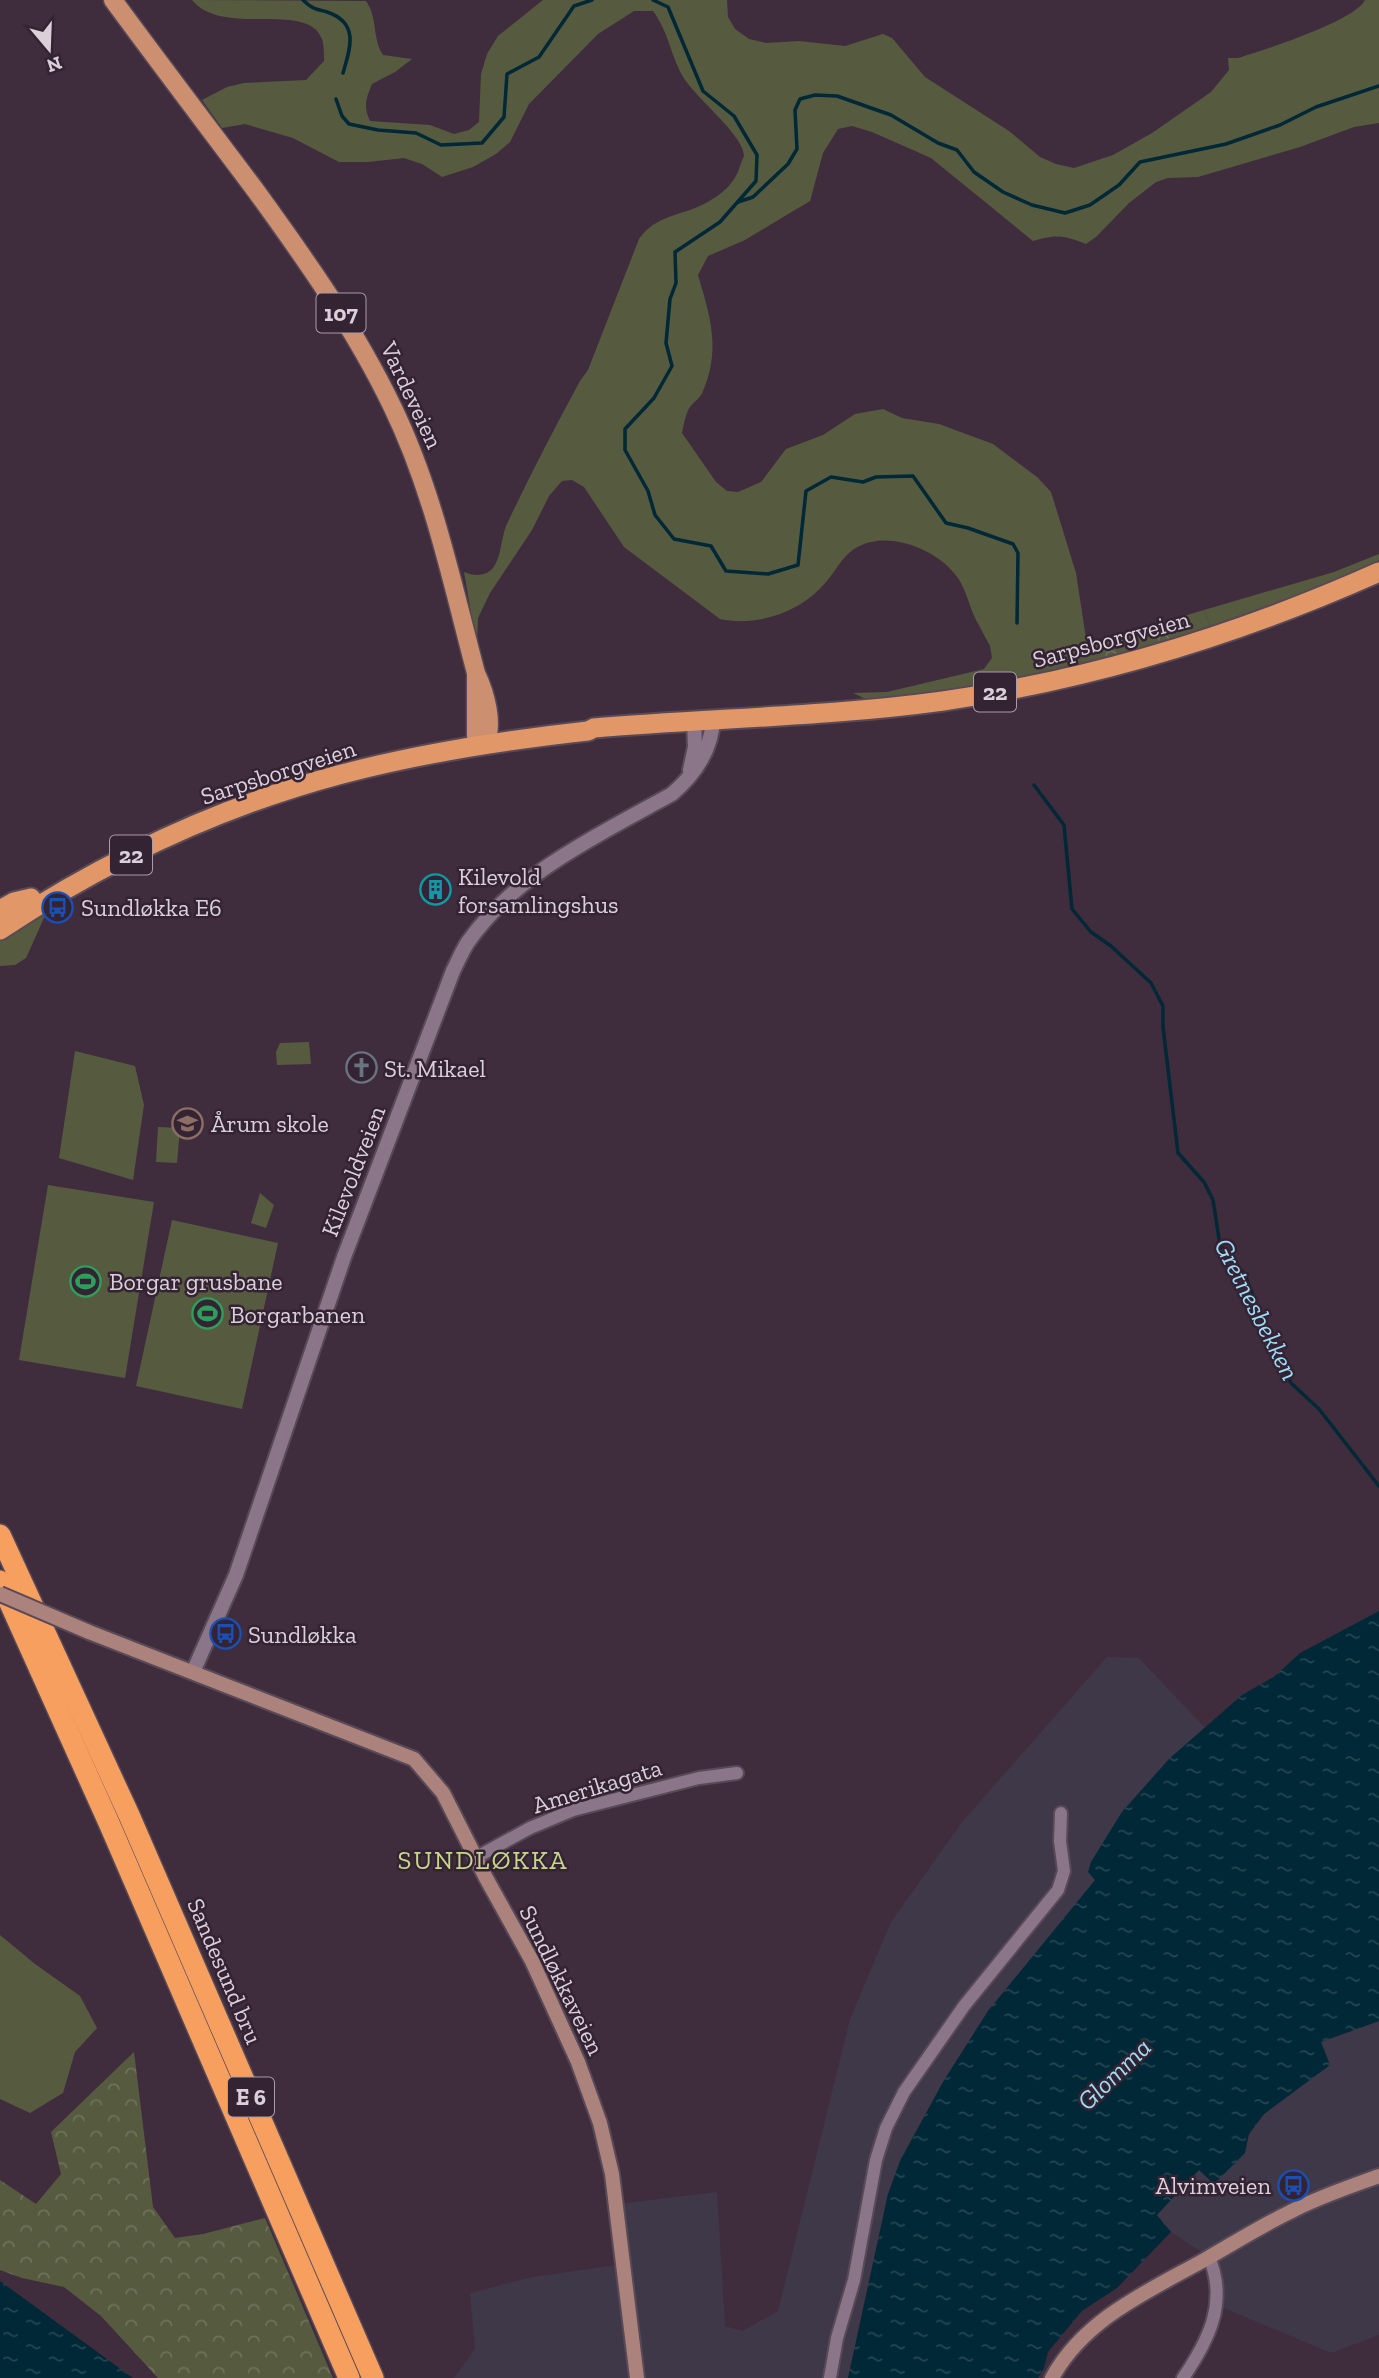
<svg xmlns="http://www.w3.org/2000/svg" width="1379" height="2378" viewBox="0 0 1379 2378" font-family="'Zilla Slab',serif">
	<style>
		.industrial { fill: #3e3849 }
		.green { fill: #565b40 }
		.forest { fill: url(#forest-crowns) }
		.water { fill: url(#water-ripples) }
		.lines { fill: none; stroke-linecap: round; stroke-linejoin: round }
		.stream { stroke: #012836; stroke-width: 3.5 }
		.minor-casing { stroke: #584957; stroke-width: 16 }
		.tertiary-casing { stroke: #584957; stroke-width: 18 }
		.secondary-casing { stroke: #584957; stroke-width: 18 }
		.primary-casing { stroke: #584957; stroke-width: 21 }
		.trunk-casing { stroke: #584957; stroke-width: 23 }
		.motorway-casing { stroke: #584957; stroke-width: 24 }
		.minor { stroke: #8b7689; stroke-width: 12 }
		.tertiary { stroke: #8b7689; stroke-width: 14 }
		.secondary { stroke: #ab827c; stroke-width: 14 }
		.primary { stroke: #cc8f70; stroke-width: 18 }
		.trunk { stroke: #e29768; stroke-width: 19 }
		.motorway { stroke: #f79f5f; stroke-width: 21 }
		.secondary-bridge-casing { stroke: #584957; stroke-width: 18; stroke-linecap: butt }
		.secondary-bridge { stroke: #ab827c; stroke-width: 14 }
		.labels { text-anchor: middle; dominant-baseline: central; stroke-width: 5; stroke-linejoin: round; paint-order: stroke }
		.shield { fill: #342333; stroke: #a99ca8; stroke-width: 2 }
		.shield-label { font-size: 23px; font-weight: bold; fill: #dbd0da }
		.street-label { font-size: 24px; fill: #dbd0da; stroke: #342333 }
		.poi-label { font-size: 24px; fill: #dbd0da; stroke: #342333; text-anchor: start }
		.water-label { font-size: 26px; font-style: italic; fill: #9edcf7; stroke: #342333 }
		.neighbourhood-label { font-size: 26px; letter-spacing: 2px; fill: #c7d68a; stroke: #342333 }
	</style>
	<defs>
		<pattern id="forest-crowns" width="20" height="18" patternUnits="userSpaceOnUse" patternTransform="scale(1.75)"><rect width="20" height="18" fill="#565b40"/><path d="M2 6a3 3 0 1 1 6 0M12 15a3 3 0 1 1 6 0" fill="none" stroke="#6e725b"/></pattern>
		<pattern id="water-ripples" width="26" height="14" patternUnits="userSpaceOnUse" patternTransform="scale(1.75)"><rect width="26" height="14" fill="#012836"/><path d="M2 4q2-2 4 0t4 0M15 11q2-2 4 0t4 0" fill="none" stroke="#254652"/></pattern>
	</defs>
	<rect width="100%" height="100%" fill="#3f2d3e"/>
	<g class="industrial">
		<path d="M1107,1657L1139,1658L1205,1728L1169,1759L1122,1812L1091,1863L1096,1880L988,2011L943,2082L900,2161L888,2194L848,2378H454L475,2349L470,2293L533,2277L623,2264L616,2204L717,2192L725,2326L742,2331L778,2311L850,2019L891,1922L963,1821Z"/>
		<path d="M1379,2021V2335L1331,2353L1217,2305L1209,2257L1171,2232L1156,2215L1199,2169L1213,2184L1264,2114L1330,2065L1321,2042Z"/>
	</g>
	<g class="green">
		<path d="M192,0L366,1C378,18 372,38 383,55L412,59L395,72L372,84C366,99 363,106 370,121L430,125L454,134L469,130L479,122L481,74L487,54L498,36L543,0H727L728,17L735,29L749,39L766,43L799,41L845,46L883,34L892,38L925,77L1009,131L1040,157L1056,164L1074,168L1113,155L1152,133L1211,92L1229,70L1228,58H1238C1264,50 1355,21 1365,0H1379V123L1354,127L1300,147L1198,177L1168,178L1156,182L1129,203L1096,237L1086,244C1064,235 1056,234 1033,241L931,158L872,132L852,126L838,129L823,153L810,201L745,240L708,256L698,275C710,316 721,348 703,391C701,398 694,401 690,407C685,414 684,425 682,433L716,482L727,491L738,492L761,482L786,449L823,435L855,414L883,409L902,418L939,424L993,444L1037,477L1051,492L1076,573L1087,645L1077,648L1082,663L1006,681L872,702L853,693L887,692L984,669L992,658L990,646C985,637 980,627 975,618C969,605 966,590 958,578C938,549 886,528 854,549C842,557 835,572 826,582C801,612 758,627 720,619L624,547L584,487L572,480L562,481L549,496L532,530L490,593L478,618L477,648L464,572C474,576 485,577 493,568C501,558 501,539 506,526C529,477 554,429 580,381L588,370L639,239C656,215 680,216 704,204C721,195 735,184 740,166C741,162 743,159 744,156C745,136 693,96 682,75C670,53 669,33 653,11H634L598,34L529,104L510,142L496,154L473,167L442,177L422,164L404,158L368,162H339L293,138L245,124L222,128L202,100L227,87L244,83L306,80L324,61C324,54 324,45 322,39C307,0 223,38 192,0Z"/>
		<path d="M1379,554V560L1339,581L1210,626L1204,610L1334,572Z"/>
		<path d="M48,909L26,958L15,965L0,966V941Z"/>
		<path d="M309,1042L311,1064L277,1065L276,1052L280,1043Z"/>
		<path d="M75,1051L135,1066L144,1105L133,1180L59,1158Z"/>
		<path d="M158,1127L180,1128L177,1163L156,1162Z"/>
		<path d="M48,1185L154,1202L125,1378L19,1360Z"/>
		<path d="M260,1193L274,1205L266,1228L251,1223Z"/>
		<path d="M172,1220L278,1243L242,1409L136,1386Z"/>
		<path d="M0,1935L35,1964L80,1996L97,2028L75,2052L63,2093L30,2113L0,2099Z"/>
	</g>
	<g class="forest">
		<path d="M1204,610L1210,626L1143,648L1082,663L1077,648Z"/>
		<path d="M134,2052L153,2207L175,2238L203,2234L265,2218L333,2378H158L101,2316L64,2287L22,2278L0,2270V2180L36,2204L61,2174L51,2132Z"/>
	</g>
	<g class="water">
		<path d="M1379,1611V2021L1321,2042L1330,2065L1264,2114L1249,2134L1245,2153L1214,2184L1199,2170L1157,2215L1171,2232L1117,2288L1082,2311L1048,2352L1044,2368L1038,2378H848L888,2194L900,2161L943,2082L988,2011L1095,1880L1088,1872L1091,1862L1122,1812L1169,1759L1242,1695L1275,1676L1300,1653Z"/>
		<path d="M0,2281L133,2378H0Z"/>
	</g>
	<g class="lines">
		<g class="stream">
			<path d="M303,0C312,9 316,9 327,12C360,23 350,49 343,73"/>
			<path d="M653,0L668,7L703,91L734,116L757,155L756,181L720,222L675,252L676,283L670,299L666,343L672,366L654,398L625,429V450L648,491L655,515L674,539L711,546L726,571L768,574L798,565L806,491L831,477L863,482L876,477L913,476L946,523L968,528L1013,544L1018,553L1017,623"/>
			<path d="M336,99L342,116L349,124L378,130L416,133L441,145L482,143L504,117L507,74L539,57L574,6L592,0"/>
			<path d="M738,202L753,197L788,164L797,149L795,110L800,99L815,95L837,96L891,115L938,143L957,150L974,172L1003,192L1032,205L1065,213L1090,205L1119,185L1140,162L1226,144L1280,125L1316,107L1379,86"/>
			<path d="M1034,785L1064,825L1072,909L1091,932L1111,946L1151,983L1163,1006V1027L1178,1153L1204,1182L1213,1200L1220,1245L1245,1275L1265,1327L1291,1383L1319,1409L1379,1486"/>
		</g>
		<defs>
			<g id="minor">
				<path d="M475,1858L530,1828L573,1810L699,1778L737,1773"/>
				<path d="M830,2378L837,2338L854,2280L876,2160L886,2128L904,2092L964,2006L1058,1890L1064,1871L1060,1841L1061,1813"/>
				<path d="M1183,2378C1209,2340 1228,2302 1209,2257"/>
			</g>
			<g id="tertiary">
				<path d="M690,770L695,747L694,720"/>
				<path d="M193,1672L236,1575L344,1257L453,971C458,961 462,951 468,942C516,873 600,834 672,794C695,774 712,750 713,719"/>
			</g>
			<g id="secondary">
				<path d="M89,1632L414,1759L443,1793L486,1878L532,1961L578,2062L591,2098L600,2123L612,2174L637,2378"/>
				<path d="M1052,2378C1085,2318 1149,2291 1206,2259C1234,2243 1261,2226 1290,2212C1318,2197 1349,2187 1379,2176"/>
			</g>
			<path id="primary" d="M113,0C160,64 208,127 256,191C306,260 355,329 392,406C433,490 452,583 476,673C486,694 494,724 485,745L476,736V673"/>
			<g id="trunk">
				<path d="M0,910L14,902L31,898"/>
				<path d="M0,930C105,861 221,806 342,774C422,753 506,740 588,731L594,728C710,718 827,717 943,701C1094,679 1240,634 1379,572"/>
			</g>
			<g id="motorway">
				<path d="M0,1535L129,1815L373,2378"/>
				<path d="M0,1581L109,1823L349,2378"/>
			</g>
		</defs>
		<use href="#minor" class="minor-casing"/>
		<use href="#tertiary" class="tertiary-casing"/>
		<use href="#secondary" class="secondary-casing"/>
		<use href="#primary" class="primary-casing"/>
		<use href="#trunk" class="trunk-casing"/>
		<use href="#motorway" class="motorway-casing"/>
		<use href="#minor" class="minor"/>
		<use href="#tertiary" class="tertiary"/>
		<use href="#secondary" class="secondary"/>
		<use href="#primary" class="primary"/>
		<use href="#trunk" class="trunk"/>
		<use href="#motorway" class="motorway"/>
		<defs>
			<path id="secondary-bridge" d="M0,1594L89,1632"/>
		</defs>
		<use href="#secondary-bridge" class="secondary-bridge-casing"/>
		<use href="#secondary-bridge" class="secondary-bridge"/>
	</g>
	<defs>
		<symbol id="building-ring" viewBox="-11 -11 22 22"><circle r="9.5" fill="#342333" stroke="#0f9aa8" stroke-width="1.5"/><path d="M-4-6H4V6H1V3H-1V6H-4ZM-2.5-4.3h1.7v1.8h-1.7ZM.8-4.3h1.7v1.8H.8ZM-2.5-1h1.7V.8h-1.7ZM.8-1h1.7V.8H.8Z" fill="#0f9aa8"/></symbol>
		<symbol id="bus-ring" viewBox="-11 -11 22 22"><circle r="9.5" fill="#342333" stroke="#1a4fb4" stroke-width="1.5"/><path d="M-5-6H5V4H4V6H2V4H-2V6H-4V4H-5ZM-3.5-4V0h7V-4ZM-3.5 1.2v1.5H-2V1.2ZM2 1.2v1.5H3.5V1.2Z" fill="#1a4fb4"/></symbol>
		<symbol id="church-ring" viewBox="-11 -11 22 22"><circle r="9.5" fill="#342333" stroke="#6b7280" stroke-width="1.5"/><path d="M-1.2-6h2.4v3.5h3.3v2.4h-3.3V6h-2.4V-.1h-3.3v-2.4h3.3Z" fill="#6b7280"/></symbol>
		<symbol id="school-ring" viewBox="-11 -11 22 22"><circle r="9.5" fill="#342333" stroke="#8d6e63" stroke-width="1.5"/><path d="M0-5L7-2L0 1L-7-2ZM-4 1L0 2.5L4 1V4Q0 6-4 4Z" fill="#8d6e63"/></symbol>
		<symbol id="stadium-ring" viewBox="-11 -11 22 22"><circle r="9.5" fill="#342333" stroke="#2e9e5b" stroke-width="1.5"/><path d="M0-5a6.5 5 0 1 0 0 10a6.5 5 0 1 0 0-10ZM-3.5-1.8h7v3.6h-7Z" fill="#2e9e5b"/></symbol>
	</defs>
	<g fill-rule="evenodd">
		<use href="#building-ring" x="418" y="872" width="35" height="35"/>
		<use href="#bus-ring" x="40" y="890" width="35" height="35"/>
		<use href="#church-ring" x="344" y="1050" width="35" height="35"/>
		<use href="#school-ring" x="170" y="1106" width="35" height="35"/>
		<use href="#stadium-ring" x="68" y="1264" width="35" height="35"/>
		<use href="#stadium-ring" x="190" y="1296" width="35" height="35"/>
		<use href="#bus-ring" x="208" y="1616" width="35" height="35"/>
		<use href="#bus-ring" x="1276" y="2168" width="35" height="35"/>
	</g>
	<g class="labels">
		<g class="shield">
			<rect x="316.5" y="293.5" width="49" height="39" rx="5"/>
			<rect x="974" y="672.5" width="42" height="39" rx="5"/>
			<rect x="110" y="835.5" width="42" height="39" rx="5"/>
			<rect x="228" y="2077.5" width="46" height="39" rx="5"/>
		</g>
		<g class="shield-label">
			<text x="341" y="313">107</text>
			<text x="995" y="692">22</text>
			<text x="131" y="855">22</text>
			<text x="251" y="2097">E 6</text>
		</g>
		<g class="street-label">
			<text transform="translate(412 395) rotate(65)">Vardeveien</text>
			<text transform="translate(1111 639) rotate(-15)">Sarpsborgveien</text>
			<text transform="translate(278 772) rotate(-18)">Sarpsborgveien</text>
			<text transform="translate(353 1171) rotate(-69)">Kilevoldveien</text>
			<text transform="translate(597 1786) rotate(-17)">Amerikagata</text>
			<text transform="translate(225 1971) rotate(67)">Sandesund bru</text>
			<text transform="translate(562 1980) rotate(64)">Sundløkkaveien</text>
		</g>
		<g class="poi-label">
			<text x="458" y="876">Kilevold<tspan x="458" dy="28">forsamlingshus</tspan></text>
			<text x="81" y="907">Sundløkka E6</text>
			<text x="384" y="1068">St. Mikael</text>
			<text x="211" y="1123">Årum skole</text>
			<text x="109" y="1281">Borgar grusbane</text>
			<text x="230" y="1314">Borgarbanen</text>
			<text x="248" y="1634">Sundløkka</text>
			<text x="1271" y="2185" text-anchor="end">Alvimveien</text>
		</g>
		<g class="water-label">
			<text transform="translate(1257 1309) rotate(63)">Gretnesbekken</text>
			<text transform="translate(1114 2074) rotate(-44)">Glomma</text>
		</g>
		<g class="neighbourhood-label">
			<text x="483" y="1860">SUNDLØKKA</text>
		</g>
	</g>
	<g transform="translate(49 49) rotate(161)" stroke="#342333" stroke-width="5" paint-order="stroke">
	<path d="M0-5L12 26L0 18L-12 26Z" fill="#dbd0da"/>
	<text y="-10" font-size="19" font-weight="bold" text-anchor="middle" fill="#dbd0da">N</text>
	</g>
</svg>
